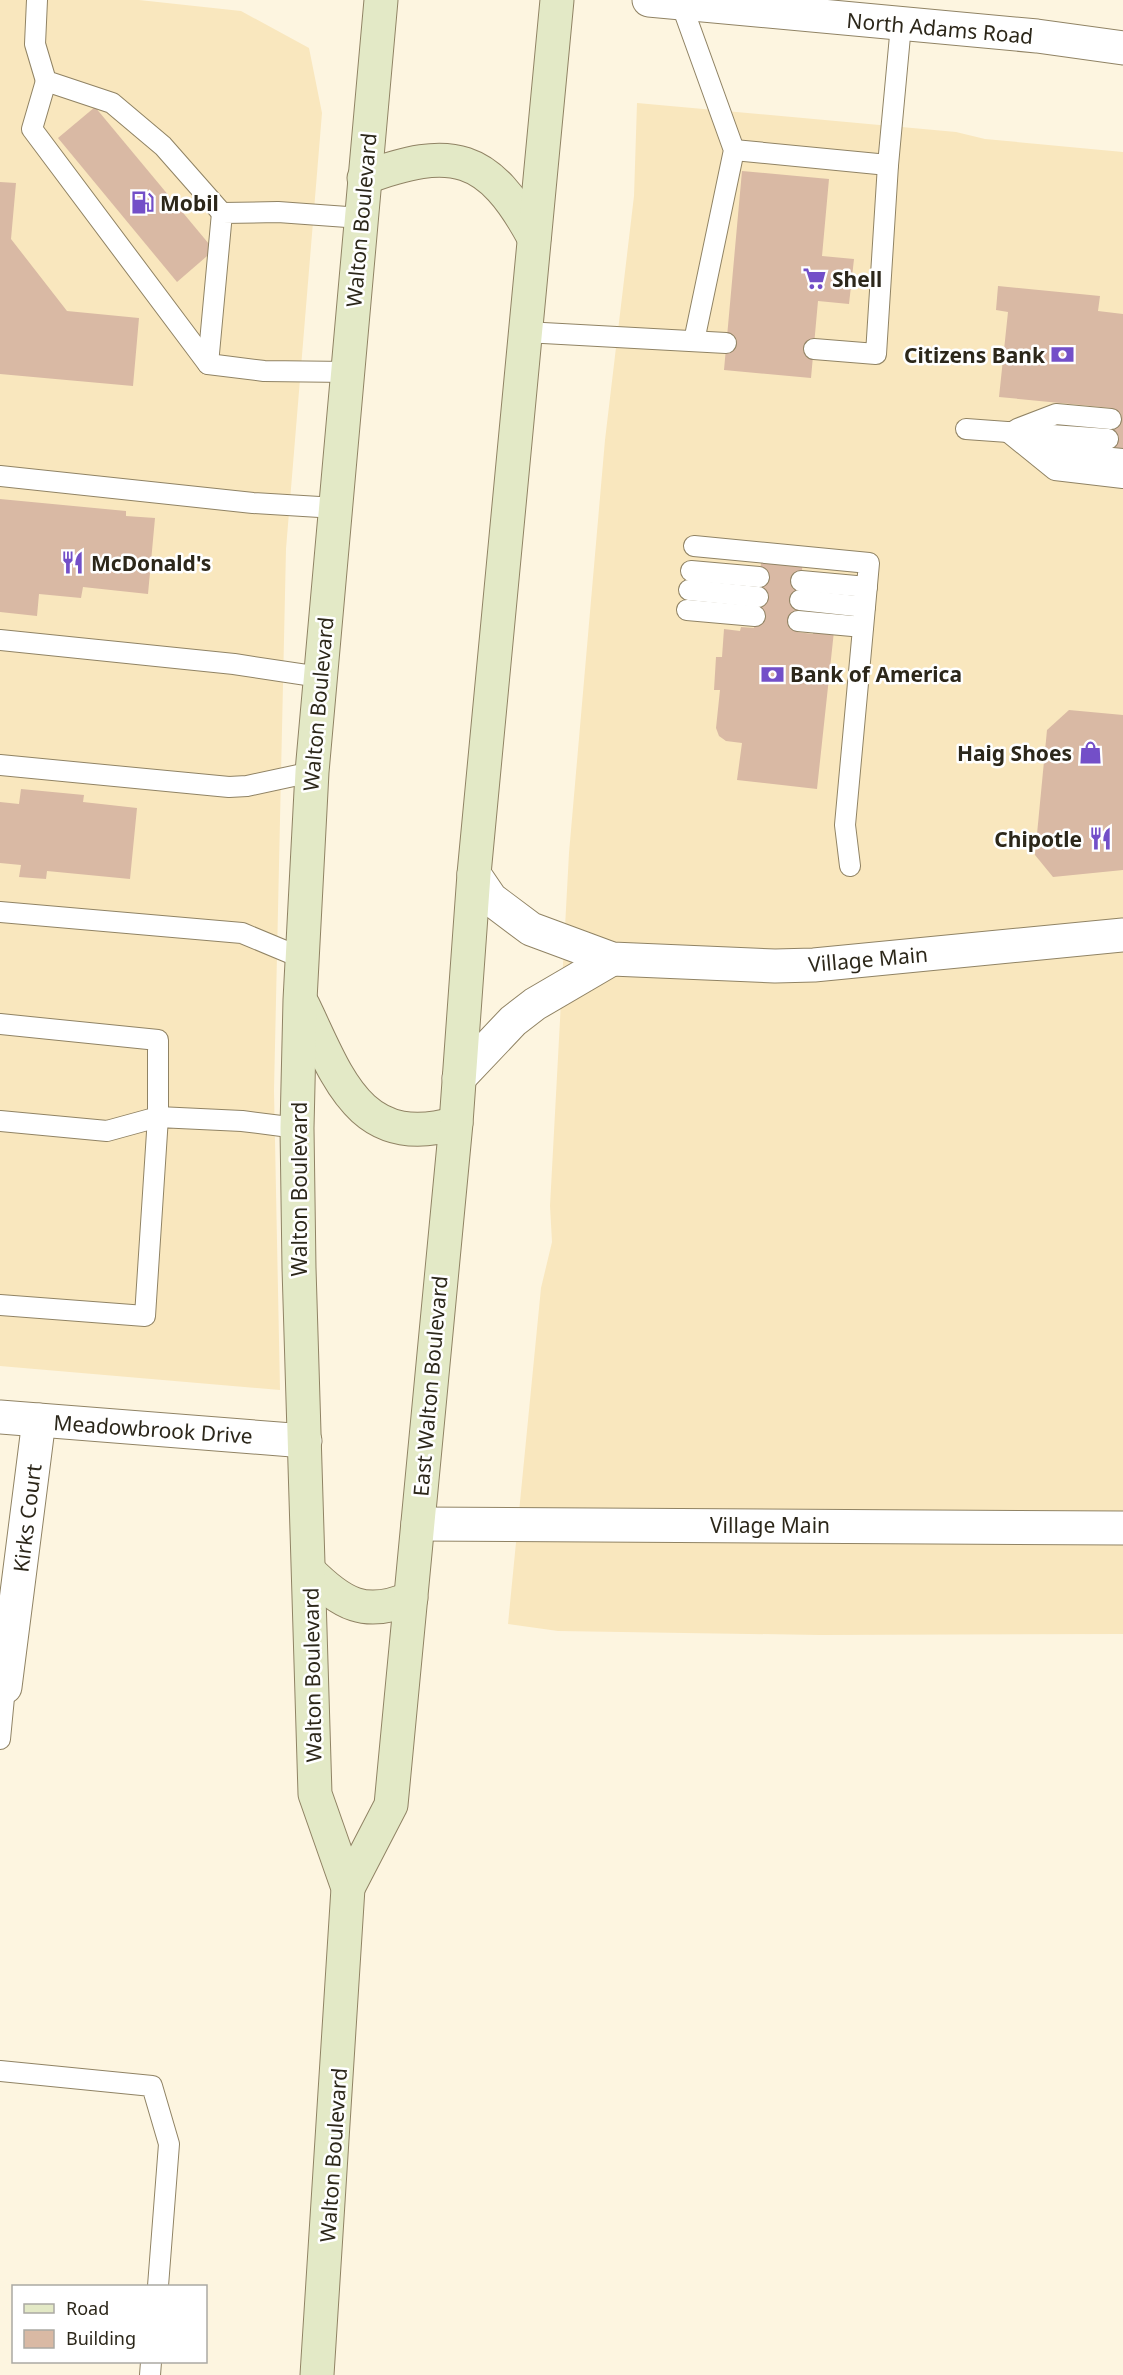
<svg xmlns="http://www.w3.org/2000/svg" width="1123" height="2375" viewBox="0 0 1123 2375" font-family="'Noto Sans',sans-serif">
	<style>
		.built { fill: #f9e7be }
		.building { fill: #d9b9a4 }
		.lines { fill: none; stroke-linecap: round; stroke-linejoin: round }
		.service-casing { stroke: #908364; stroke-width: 22 }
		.minor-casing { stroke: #908364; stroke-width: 35 }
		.tertiary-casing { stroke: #908364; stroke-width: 35 }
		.secondary-casing { stroke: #908364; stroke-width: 35 }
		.service { stroke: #fff; stroke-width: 20 }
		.minor { stroke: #fff; stroke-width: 33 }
		.tertiary { stroke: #fff; stroke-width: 33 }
		.secondary { stroke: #e3e9c6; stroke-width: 33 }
		.labels { text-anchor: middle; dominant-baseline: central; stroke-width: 5; stroke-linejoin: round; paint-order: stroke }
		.street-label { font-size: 21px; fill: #2c271a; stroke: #fff }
		.poi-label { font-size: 21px; font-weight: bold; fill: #2c271a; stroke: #fff; text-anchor: start }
	</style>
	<rect width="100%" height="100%" fill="#fdf5e0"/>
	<g class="built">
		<path d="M0,0H139L241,11L309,48L322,113L286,549L274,1091L280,1390L0,1366Z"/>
		<path d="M637,103L956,132L985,139L1123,152V1634L820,1635L558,1631L508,1624L541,1288L552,1242L550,1206L569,853L605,440L634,196Z"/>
	</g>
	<g class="building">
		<path d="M95,107L214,250L177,282L58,138Z"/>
		<path d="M742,171L829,179L822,256L854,259L849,304L818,301L811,378L724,370Z"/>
		<path d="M0,182L16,183L11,239L67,311L139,318L133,386L0,374Z"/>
		<path d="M998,286L1100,296L1098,311L1123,314V456L1107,454L1112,408L999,397L1008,312L996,310Z"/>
		<path d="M0,499L126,511V516L155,518L148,594L83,587L81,598L39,594L37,616L0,612Z"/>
		<path d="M762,554L803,558L797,632L813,634V629L834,631L817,789L737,780L742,743L726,741L719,736L716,728L720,690H714L716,657H722L724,629L740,631L741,627L754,628Z"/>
		<path d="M1069,710L1123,715V870L1053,877L1035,855L1047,730Z"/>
		<path d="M21,789L84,795L83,802L137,808L130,879L47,871L46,879L19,877L21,865L0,863V802L19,804Z"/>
	</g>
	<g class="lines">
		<defs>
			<g id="service">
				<path d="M37,0L35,44L46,81L112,103L163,146L222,213"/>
				<path d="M681,3L734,150L694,341"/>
				<path d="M46,81L32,129L208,364L264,371L348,372"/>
				<path d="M734,150L888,165"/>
				<path d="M525,332L726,343"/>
				<path d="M814,349L876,354L888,165L901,25"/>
				<path d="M208,364L222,213L278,212L361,218"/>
				<path d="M966,429L1108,439"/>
				<path d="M1017,429L1056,414L1111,419"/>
				<path d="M1008,432L1055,470L1123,478"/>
				<path d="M1030,442L1052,452L1123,459"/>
				<path d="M0,476L253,503L336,508"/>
				<path d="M694,546L869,563L845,825L850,866"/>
				<path d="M691,571L759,577"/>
				<path d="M801,581L867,587"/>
				<path d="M689,590L758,597"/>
				<path d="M800,600L865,607"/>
				<path d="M687,610L755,616"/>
				<path d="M798,621L863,627"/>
				<path d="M0,640L234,664L320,677"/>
				<path d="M0,765L229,787L247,786L312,772"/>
				<path d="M0,912L242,933L302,958"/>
				<path d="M0,1024L158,1040V1117L107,1131L0,1121"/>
				<path d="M0,1305L145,1316L158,1117L242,1121L297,1128"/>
				<path d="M0,1686L5,1687L0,1739"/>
				<path d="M0,2071L152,2086L169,2144L158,2286"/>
				<path d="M150,2375L151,2362"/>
			</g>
			<g id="minor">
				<path d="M474,874L491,899L531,929L612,959L775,966L814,965L1123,935"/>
				<path d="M459,1078L513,1021L535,1004L612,959"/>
				<path d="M0,1417L305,1441"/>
				<path d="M418,1524L1123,1528"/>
				<path d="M5,1687L39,1420"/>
			</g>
			<path id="tertiary" d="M649,0L1037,36L1123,48"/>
			<g id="secondary">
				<path d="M364,178C452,145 489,154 534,238"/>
				<path d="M303,1005C337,1075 359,1152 456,1123"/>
				<path d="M309,1571C342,1604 365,1618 411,1598"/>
				<path d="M348,1888L391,1805L456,1123L474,874L557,0"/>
				<path d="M317,2375L348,1888L315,1794L299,1268L297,1128L300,1000L312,772L381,0"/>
			</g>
		</defs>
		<use href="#service" class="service-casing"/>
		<use href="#minor" class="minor-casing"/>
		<use href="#tertiary" class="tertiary-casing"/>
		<use href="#secondary" class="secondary-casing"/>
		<use href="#service" class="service"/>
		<use href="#minor" class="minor"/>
		<use href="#tertiary" class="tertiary"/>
		<use href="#secondary" class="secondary"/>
	</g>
	<defs>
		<symbol id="fuel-bare" viewBox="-9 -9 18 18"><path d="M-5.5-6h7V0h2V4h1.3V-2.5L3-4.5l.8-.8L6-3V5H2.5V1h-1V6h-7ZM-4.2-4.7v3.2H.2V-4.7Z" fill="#734fc8" stroke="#fff" stroke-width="2.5" paint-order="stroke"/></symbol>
		<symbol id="supermarket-bare" viewBox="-9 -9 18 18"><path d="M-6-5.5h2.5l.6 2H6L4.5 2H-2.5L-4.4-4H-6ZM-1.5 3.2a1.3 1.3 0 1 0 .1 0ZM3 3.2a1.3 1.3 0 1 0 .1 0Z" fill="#734fc8" stroke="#fff" stroke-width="2.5" paint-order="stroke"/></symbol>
		<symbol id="bank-bare" viewBox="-9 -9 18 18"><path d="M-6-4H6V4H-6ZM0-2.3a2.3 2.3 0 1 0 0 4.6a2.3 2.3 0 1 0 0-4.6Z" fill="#734fc8" stroke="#fff" stroke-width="2.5" paint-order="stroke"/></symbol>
		<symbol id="restaurant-bare" viewBox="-9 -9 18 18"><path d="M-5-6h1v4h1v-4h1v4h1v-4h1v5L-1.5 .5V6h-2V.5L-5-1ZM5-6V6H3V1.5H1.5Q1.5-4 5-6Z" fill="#734fc8" stroke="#fff" stroke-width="2.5" paint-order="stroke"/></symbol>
		<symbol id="shop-bare" viewBox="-9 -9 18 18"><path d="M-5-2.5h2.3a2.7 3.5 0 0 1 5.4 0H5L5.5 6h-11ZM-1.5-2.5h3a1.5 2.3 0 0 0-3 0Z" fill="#734fc8" stroke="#fff" stroke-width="2.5" paint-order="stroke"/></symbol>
	</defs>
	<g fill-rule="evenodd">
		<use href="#fuel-bare" x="126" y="186" width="33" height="33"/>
		<use href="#supermarket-bare" x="798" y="262" width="33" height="33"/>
		<use href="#bank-bare" x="1046" y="338" width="33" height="33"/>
		<use href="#restaurant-bare" x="56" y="546" width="33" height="33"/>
		<use href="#bank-bare" x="756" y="658" width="33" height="33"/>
		<use href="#shop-bare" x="1074" y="736" width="33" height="33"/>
		<use href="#restaurant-bare" x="1084" y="822" width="33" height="33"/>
	</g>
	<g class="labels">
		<g class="street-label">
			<text transform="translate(940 28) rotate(5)">North Adams Road</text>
			<text transform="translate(361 220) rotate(-85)">Walton Boulevard</text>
			<text transform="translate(318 704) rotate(-85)">Walton Boulevard</text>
			<text transform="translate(868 959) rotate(-5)">Village Main</text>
			<text transform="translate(299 1189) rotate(-90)">Walton Boulevard</text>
			<text transform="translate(430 1386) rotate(-85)">East Walton Boulevard</text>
			<text transform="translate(153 1429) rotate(4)">Meadowbrook Drive</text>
			<text transform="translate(27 1518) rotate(-83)">Kirks Court</text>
			<text x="770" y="1525">Village Main</text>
			<text transform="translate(312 1675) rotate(-91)">Walton Boulevard</text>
			<text transform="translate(333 2155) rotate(-86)">Walton Boulevard</text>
		</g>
		<g class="poi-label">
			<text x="160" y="203">Mobil</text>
			<text x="832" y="279">Shell</text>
			<text x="1045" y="355" text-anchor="end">Citizens Bank</text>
			<text x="91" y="563">McDonald's</text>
			<text x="790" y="674">Bank of America</text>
			<text x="1072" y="753" text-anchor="end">Haig Shoes</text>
			<text x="1082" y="839" text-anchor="end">Chipotle</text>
		</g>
	</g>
	<rect x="12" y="2285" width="195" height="78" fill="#ffffff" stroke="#aba9a3" stroke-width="1.5"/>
	<rect x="24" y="2304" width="30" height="9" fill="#e3e9c6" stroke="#aba9a3" stroke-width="1.5"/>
	<text x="66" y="2315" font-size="18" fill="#2c271a">Road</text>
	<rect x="24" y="2330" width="30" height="18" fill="#d9b9a4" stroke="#aba9a3" stroke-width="1.5"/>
	<text x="66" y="2345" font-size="18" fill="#2c271a">Building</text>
</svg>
